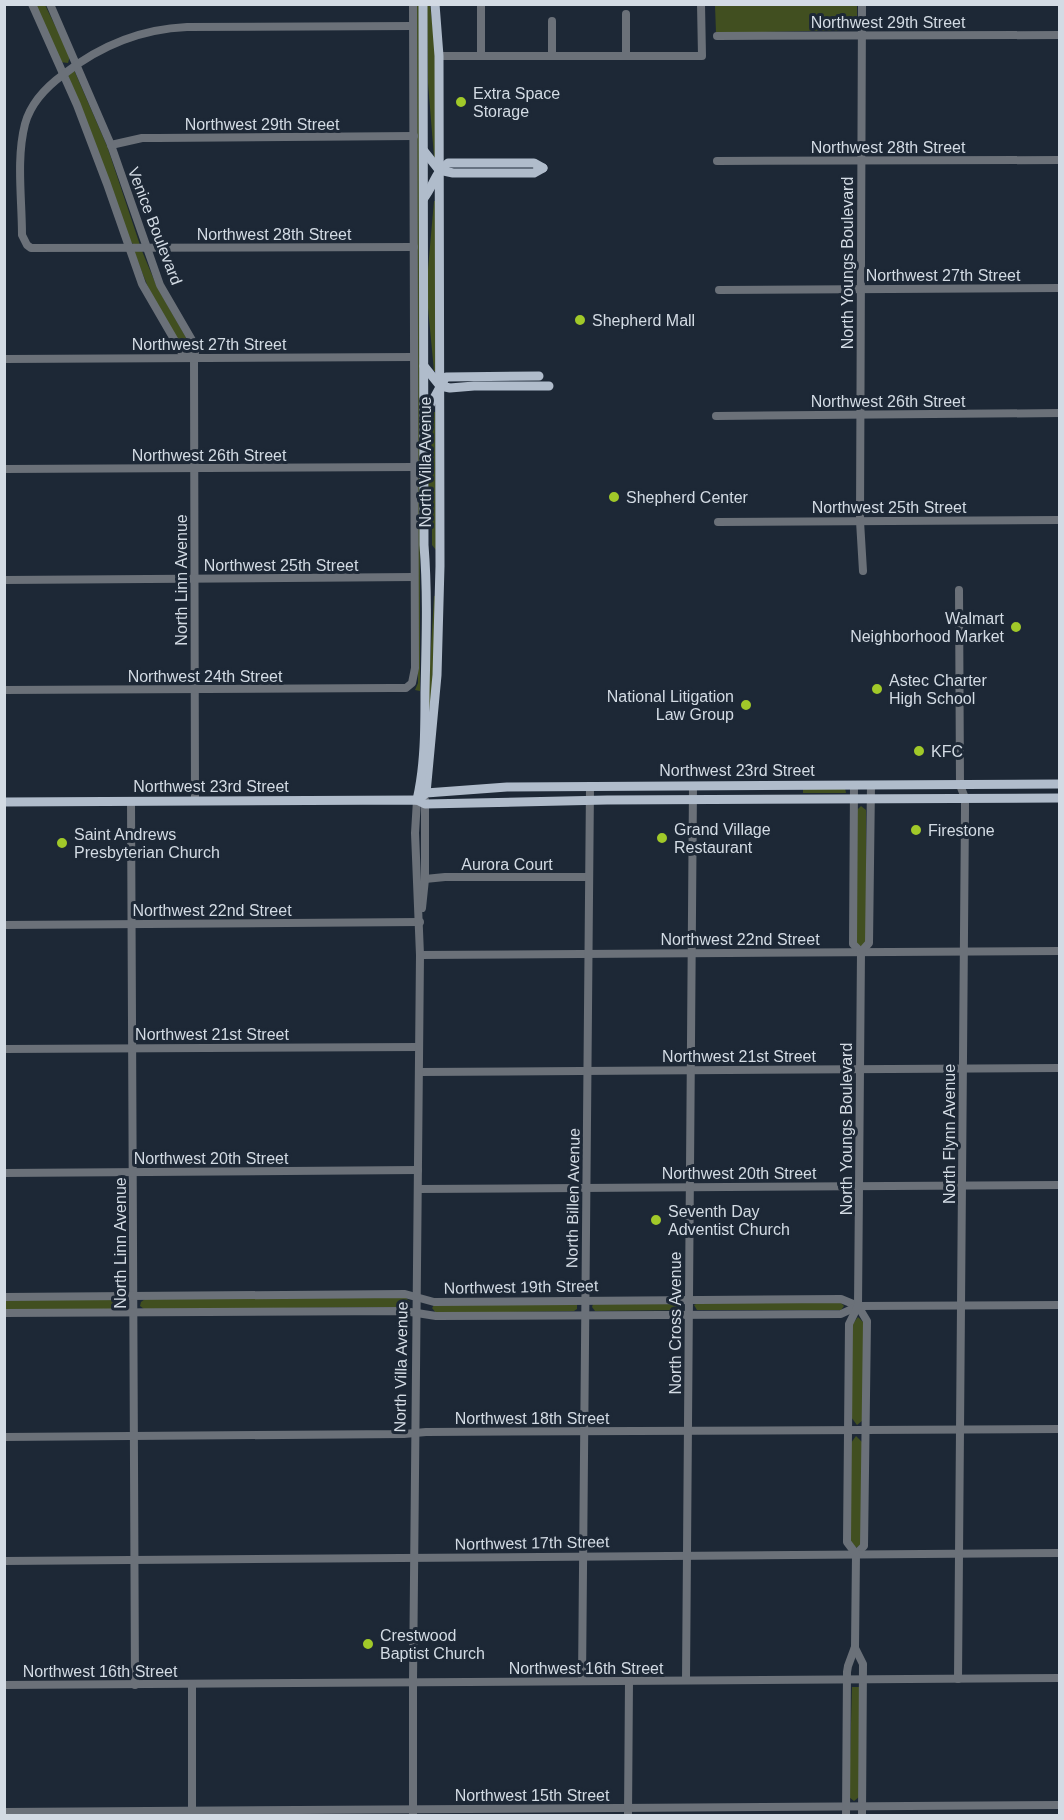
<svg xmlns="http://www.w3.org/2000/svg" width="1064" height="1820" viewBox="0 0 1064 1820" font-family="Helvetica,sans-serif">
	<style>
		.green { fill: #414f20 }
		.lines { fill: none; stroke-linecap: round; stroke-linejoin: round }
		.minor { stroke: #6b7179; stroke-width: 8 }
		.major { stroke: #b0bccb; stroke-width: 9 }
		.poi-dot { fill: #a1c929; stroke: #1d2836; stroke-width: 2 }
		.labels { text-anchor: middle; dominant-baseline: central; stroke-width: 6; stroke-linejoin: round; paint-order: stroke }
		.street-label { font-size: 16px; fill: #d3dbe4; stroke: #1d2836 }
		.poi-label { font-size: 16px; fill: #d3dbe4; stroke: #1d2836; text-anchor: start }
	</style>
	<rect width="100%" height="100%" fill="#1d2836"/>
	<g class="green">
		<path d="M419,4L420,691L415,690L418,683L416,5Z"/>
		<path d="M34,5H45L70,56L68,63L60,62Z"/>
		<path d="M427,5H430L435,46V157H434L428,83Z"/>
		<path d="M715,5H857V27L853,30L716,33Z"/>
		<path d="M74,70L107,146L140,245H134L130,241L68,75Z"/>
		<path d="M434,201H435V371H434L428,308V269Z"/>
		<path d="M134,251H142L157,287L192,348L188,353C162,324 147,286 134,251Z"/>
		<path d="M434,412H435L436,550L432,545V521L428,489Z"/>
		<path d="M434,596H436L431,722L428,697Z"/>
		<path d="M845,788L846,793H803V789Z"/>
		<path d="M861,806L866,810V946H856L857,810Z"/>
		<path d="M405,1297L410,1302L405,1307L144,1309L140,1306L141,1302L145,1299Z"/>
		<path d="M4,1300H124L126,1305L122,1309L5,1310Z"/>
		<path d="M680,1303L684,1306L681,1310L595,1311L592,1307L593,1304Z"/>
		<path d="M698,1303H841L844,1306L841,1310H697L694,1305Z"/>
		<path d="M577,1304V1309L574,1311L436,1313L432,1308L434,1305Z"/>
		<path d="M858,1317L863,1322V1420L857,1425L851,1417L852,1325Z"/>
		<path d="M856,1436L863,1443L861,1544L856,1548L850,1540L851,1443Z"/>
		<path d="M852,1687H860L859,1797L854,1801L849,1797Z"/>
	</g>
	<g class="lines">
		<g class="minor">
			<path d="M32,4L77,105L107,184L142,284L182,353L190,356"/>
			<path d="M50,4L111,145L160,285L196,347L194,358L195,801"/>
			<path d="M481,4V55"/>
			<path d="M862,4L860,521L863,571"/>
			<path d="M626,14V56"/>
			<path d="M552,21V55"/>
			<path d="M413,26L187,27C140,29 101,45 64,74C46,87 31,102 25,124C16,159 22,199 22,235L27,245L31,248L414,247"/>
			<path d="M717,36L1060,35"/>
			<path d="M439,56H702L701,4"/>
			<path d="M111,145L142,138H157L414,136"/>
			<path d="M717,161L1060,160"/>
			<path d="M719,290L1060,288"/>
			<path d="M4,359L414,357"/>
			<path d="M716,416L1060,413"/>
			<path d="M4,469L414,467"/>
			<path d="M718,522L1060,520"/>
			<path d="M4,580L414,577"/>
			<path d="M4,690L392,688H406L412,683L415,668L413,4"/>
			<path d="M854,785L853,944L861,952"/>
			<path d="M131,801L135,1685"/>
			<path d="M425,879L445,877H589"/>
			<path d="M422,908L425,879V800"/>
			<path d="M4,925L420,922"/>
			<path d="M420,955L1060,951"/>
			<path d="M4,1049L419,1047"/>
			<path d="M419,1072L1060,1068"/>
			<path d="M4,1173L418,1170"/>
			<path d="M418,1189L1060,1185"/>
			<path d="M4,1297L405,1294L434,1302L841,1299L858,1306"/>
			<path d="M4,1313L404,1311L436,1316L841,1314L858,1306L1060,1305"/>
			<path d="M4,1437L404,1434L426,1432L1060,1429"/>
			<path d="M856,1554L864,1546L867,1321L858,1306"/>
			<path d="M4,1561L1060,1553"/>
			<path d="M855,1648L863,1664L862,1816"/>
			<path d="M958,1679L965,809V798L960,785L959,590"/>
			<path d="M686,1680L693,786"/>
			<path d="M582,1681L590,786"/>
			<path d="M4,1685L1060,1678"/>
			<path d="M4,1812L1060,1805"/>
			<path d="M192,1814V1684"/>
			<path d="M413,1816V1682L420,955L415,833L417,800"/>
			<path d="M628,1816L629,1681"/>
			<path d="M846,1816L847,1672L848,1666L855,1647L856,1554L847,1542L849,1324L858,1306L861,952L869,943L871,785"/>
		</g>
		<g class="major">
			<path d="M424,151L439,170L453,173H534L543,168"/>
			<path d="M424,198C434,185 434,174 448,163H534L543,168"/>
			<path d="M424,366L440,386L450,388L474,386H549"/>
			<path d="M424,413C433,403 438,389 446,377L539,376"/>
			<path d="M426,793L437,675L440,566L439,56L435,4"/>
			<path d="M424,795L426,793L507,787L1060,784"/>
			<path d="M417,800C425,765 425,729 425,693C426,643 428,596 424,545L423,4"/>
			<path d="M4,802L417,800L425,804L607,800L1060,798"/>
		</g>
	</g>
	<g class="poi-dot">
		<circle cx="461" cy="102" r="6"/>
		<circle cx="580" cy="320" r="6"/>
		<circle cx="614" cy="497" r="6"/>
		<circle cx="1016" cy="627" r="6"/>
		<circle cx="877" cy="689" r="6"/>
		<circle cx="746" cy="705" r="6"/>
		<circle cx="919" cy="751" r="6"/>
		<circle cx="916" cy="830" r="6"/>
		<circle cx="662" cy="838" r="6"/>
		<circle cx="62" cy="843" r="6"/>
		<circle cx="656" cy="1220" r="6"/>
		<circle cx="368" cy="1644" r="6"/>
	</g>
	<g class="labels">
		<g class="street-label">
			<text x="888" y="22">Northwest 29th Street</text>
			<text x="262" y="124">Northwest 29th Street</text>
			<text x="888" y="147">Northwest 28th Street</text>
			<text transform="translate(155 226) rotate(69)">Venice Boulevard</text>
			<text x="274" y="234">Northwest 28th Street</text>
			<text transform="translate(847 263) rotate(-90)">North Youngs Boulevard</text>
			<text x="943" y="275">Northwest 27th Street</text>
			<text x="209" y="344">Northwest 27th Street</text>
			<text x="888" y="401">Northwest 26th Street</text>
			<text x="209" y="455">Northwest 26th Street</text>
			<text transform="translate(425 462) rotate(-90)">North Villa Avenue</text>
			<text x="889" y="507">Northwest 25th Street</text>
			<text x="281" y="565">Northwest 25th Street</text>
			<text transform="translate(181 580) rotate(-90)">North Linn Avenue</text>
			<text x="205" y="676">Northwest 24th Street</text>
			<text x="737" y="770">Northwest 23rd Street</text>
			<text x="211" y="786">Northwest 23rd Street</text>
			<text x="507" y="864">Aurora Court</text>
			<text x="212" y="910">Northwest 22nd Street</text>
			<text x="740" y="939">Northwest 22nd Street</text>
			<text x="212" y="1034">Northwest 21st Street</text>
			<text x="739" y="1056">Northwest 21st Street</text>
			<text transform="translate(846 1129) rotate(-90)">North Youngs Boulevard</text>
			<text transform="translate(949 1134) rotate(-90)">North Flynn Avenue</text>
			<text x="211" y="1158">Northwest 20th Street</text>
			<text x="739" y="1173">Northwest 20th Street</text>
			<text transform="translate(573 1198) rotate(-89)">North Billen Avenue</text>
			<text transform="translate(120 1243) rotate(-90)">North Linn Avenue</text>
			<text transform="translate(521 1287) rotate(-1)">Northwest 19th Street</text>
			<text transform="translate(675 1323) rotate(-90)">North Cross Avenue</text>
			<text transform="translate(401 1367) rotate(-89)">North Villa Avenue</text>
			<text x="532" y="1418">Northwest 18th Street</text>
			<text transform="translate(532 1543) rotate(-1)">Northwest 17th Street</text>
			<text x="586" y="1668">Northwest 16th Street</text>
			<text x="100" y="1671">Northwest 16th Street</text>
			<text x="532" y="1795">Northwest 15th Street</text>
		</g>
		<g class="poi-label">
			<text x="473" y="93">Extra Space<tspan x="473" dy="18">Storage</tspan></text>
			<text x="592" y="320">Shepherd Mall</text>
			<text x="626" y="497">Shepherd Center</text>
			<text x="1004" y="618" text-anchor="end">Walmart<tspan x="1004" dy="18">Neighborhood Market</tspan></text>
			<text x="889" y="680">Astec Charter<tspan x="889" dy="18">High School</tspan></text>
			<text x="734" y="696" text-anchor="end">National Litigation<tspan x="734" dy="18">Law Group</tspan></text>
			<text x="931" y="751">KFC</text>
			<text x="674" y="829">Grand Village<tspan x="674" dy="18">Restaurant</tspan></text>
			<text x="928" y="830">Firestone</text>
			<text x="74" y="834">Saint Andrews<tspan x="74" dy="18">Presbyterian Church</tspan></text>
			<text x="668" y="1211">Seventh Day<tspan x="668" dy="18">Adventist Church</tspan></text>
			<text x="380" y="1635">Crestwood<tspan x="380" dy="18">Baptist Church</tspan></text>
		</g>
	</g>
	<rect width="1064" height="1820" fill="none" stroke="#d3dbe4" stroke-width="12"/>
</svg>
